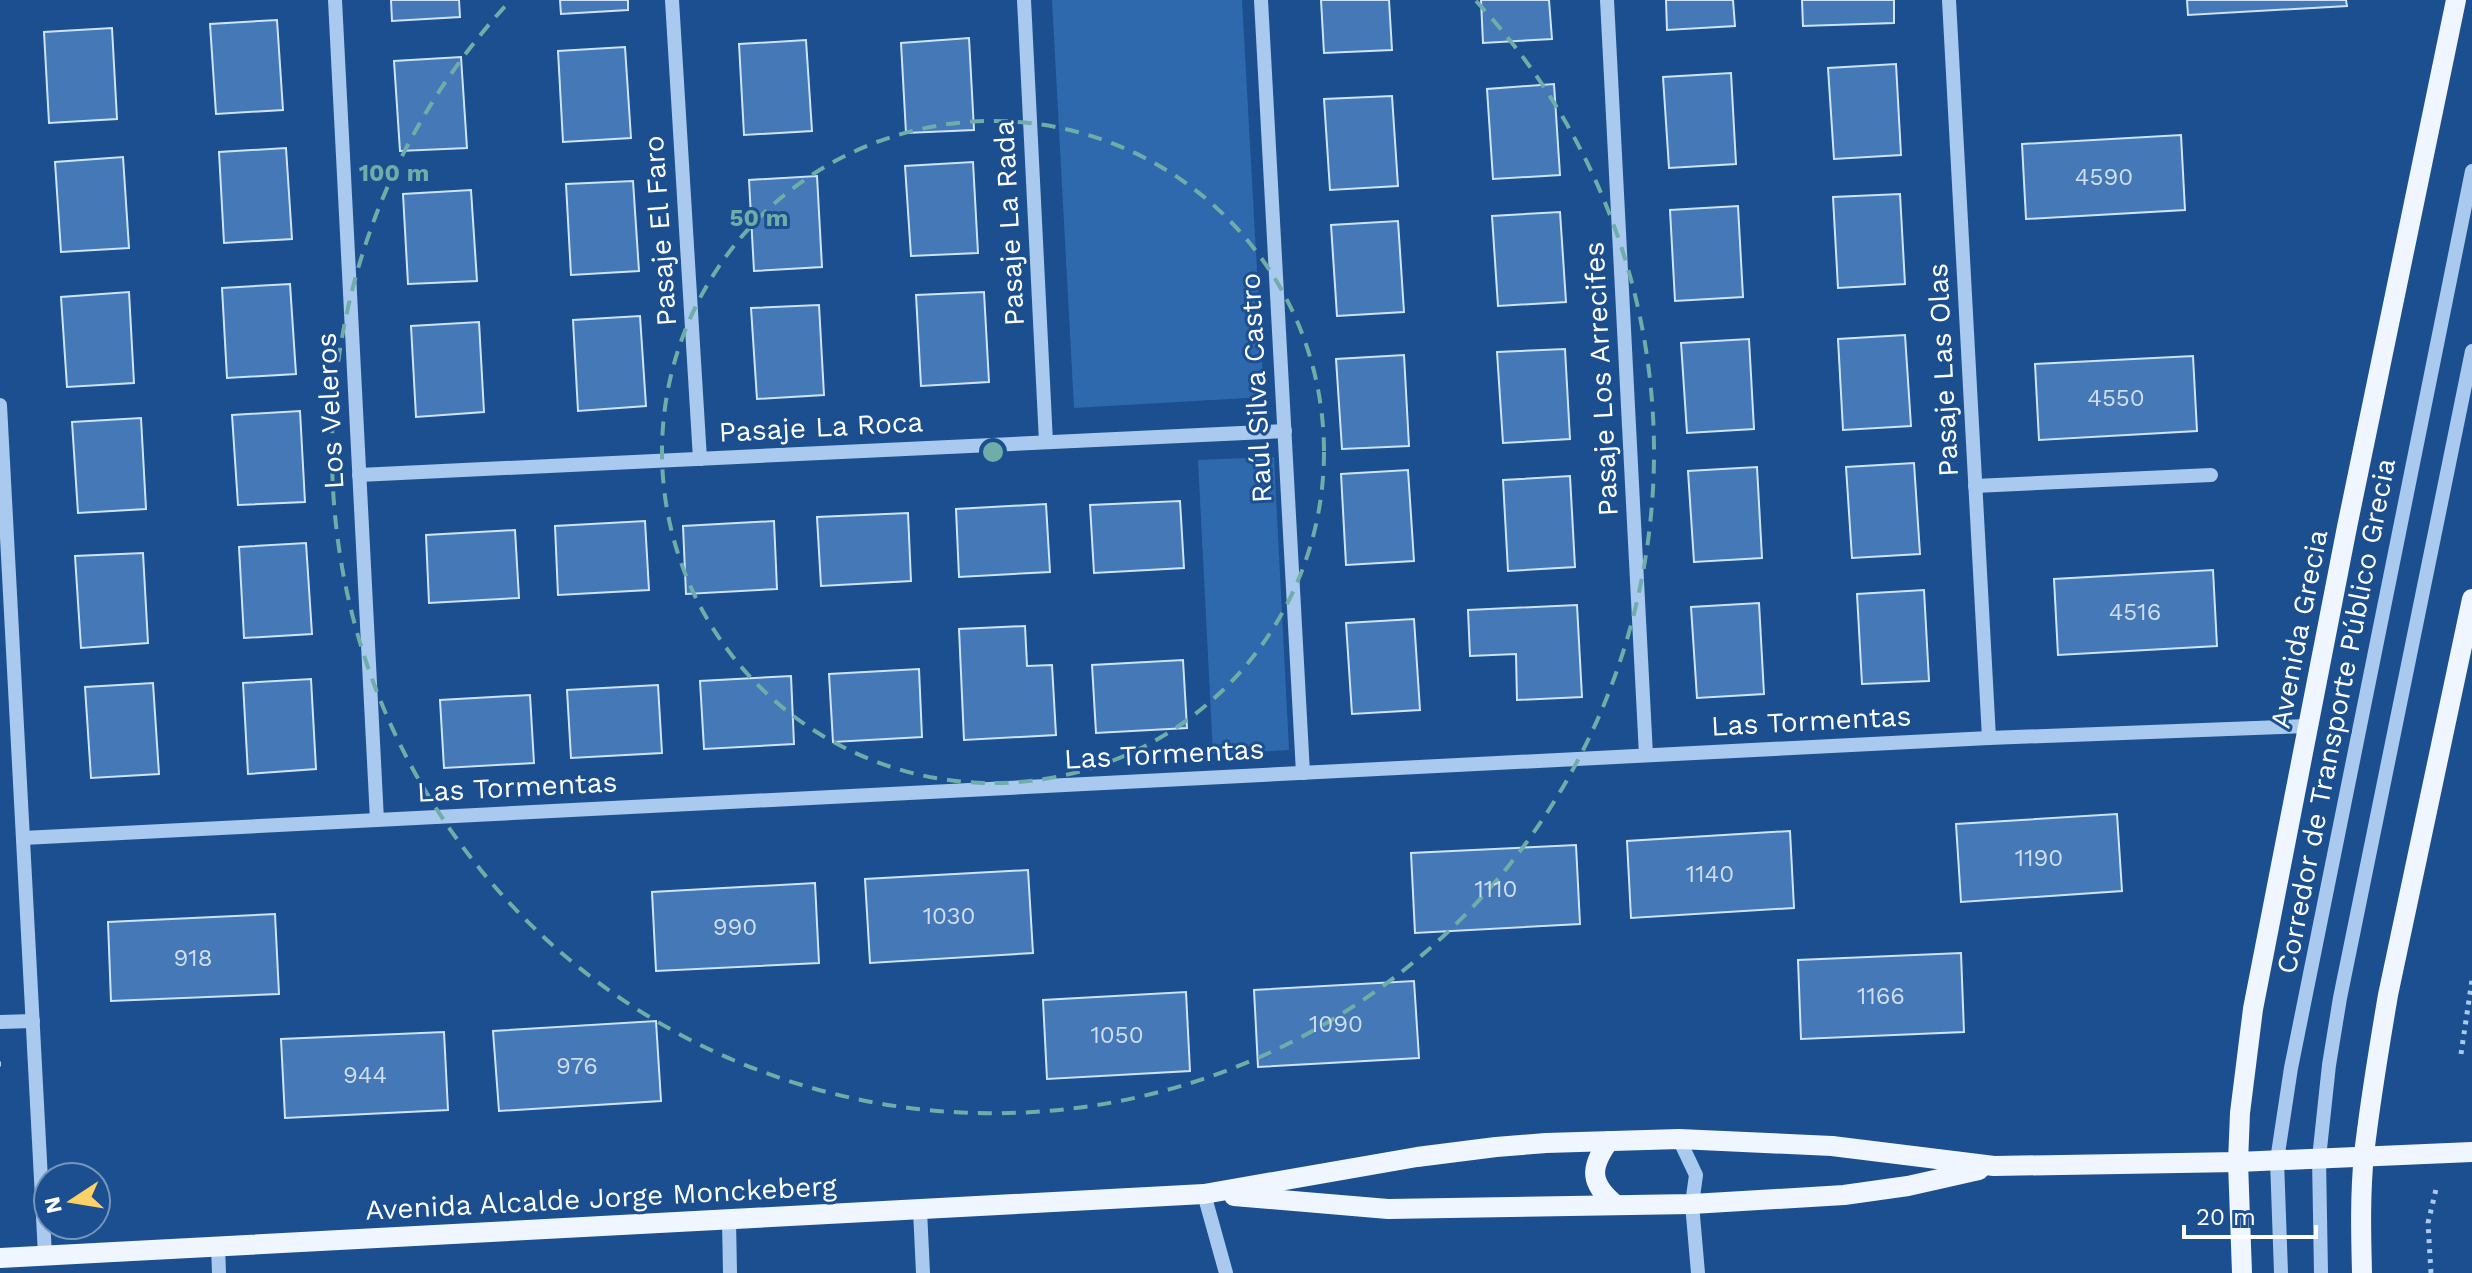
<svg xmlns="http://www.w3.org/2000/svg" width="2472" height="1273" viewBox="0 0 2472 1273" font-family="'Work Sans',sans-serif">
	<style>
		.green { fill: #2e69ad }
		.building { fill: #4478b7; stroke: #cfe3fa; stroke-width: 2 }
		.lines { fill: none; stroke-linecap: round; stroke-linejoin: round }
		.path { stroke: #a9c9ee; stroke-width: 5; stroke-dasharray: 4 6; stroke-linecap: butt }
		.minor { stroke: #a9c9ee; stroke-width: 14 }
		.major { stroke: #f0f6ff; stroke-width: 20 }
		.ring { fill: none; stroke: #6fada8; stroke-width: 4; stroke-dasharray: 14 10 }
		.labels { text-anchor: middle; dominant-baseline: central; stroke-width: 6; stroke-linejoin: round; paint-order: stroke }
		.number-label { font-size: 24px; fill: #d0dded }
		.street-label { font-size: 28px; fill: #fff; stroke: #1b4f8f }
		.centre { fill: #6fada8; stroke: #1b4f8f; stroke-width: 4 }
		.ring-label { font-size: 24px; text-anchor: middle; font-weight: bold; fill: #6fada8; stroke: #1b4f8f; stroke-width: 6; stroke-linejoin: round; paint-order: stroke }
	</style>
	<rect width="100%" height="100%" fill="#1b4f8f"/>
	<g class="green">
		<path d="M1052,0H1242L1264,397L1074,408Z"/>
		<path d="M1274,457L1289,750L1213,754L1198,460Z"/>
	</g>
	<g class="building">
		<path d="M391,0H459L460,17L392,21Z"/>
		<path d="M560,0H628V10L561,14Z"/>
		<path d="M1321,0H1389L1392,50L1324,53Z"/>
		<path d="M1481,0H1549L1552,39L1483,43Z"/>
		<path d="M1666,0H1733L1735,26L1667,30Z"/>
		<path d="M1802,0H1894V23L1803,26Z"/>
		<path d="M2187,0H2346L2347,6L2188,15Z"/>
		<path d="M277,20L283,110L216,114L210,24Z"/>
		<path d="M112,28L117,119L49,123L44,32Z"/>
		<path d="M969,38L974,130L906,133L901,43Z"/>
		<path d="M806,40L812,131L744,135L739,44Z"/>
		<path d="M625,47L631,138L563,142L558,51Z"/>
		<path d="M461,57L467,148L400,151L394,61Z"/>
		<path d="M1896,64L1901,155L1834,159L1828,68Z"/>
		<path d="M1731,73L1736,164L1669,168L1663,77Z"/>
		<path d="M1554,84L1560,175L1493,179L1487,89Z"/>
		<path d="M1392,96L1398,186L1330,190L1324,99Z"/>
		<path d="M2181,135L2185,210L2026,219L2022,144Z"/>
		<path d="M286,148L292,239L224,243L219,152Z"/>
		<path d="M123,157L129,248L61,252L55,162Z"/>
		<path d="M973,162L978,253L911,256L905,166Z"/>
		<path d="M817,176L822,267L754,271L749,180Z"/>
		<path d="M633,181L639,271L571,275L566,184Z"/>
		<path d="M471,190L477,281L408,284L403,194Z"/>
		<path d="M1900,194L1905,284L1838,288L1833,197Z"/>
		<path d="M1738,206L1743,297L1675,301L1670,210Z"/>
		<path d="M1560,212L1566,302L1498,306L1492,216Z"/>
		<path d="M1398,221L1404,312L1337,316L1331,225Z"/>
		<path d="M290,284L296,374L227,378L222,288Z"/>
		<path d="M129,292L134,383L67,387L61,297Z"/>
		<path d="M984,292L989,382L921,386L916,295Z"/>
		<path d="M819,305L824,395L757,399L751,308Z"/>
		<path d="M640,316L646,406L578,411L573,320Z"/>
		<path d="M479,322L484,412L416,417L411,326Z"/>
		<path d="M1905,335L1911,426L1843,430L1838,339Z"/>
		<path d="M1749,339L1754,429L1687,433L1681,343Z"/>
		<path d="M1565,349L1570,439L1503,443L1497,352Z"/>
		<path d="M1404,355L1409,446L1342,449L1336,359Z"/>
		<path d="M2193,356L2197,431L2039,440L2035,364Z"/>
		<path d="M300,411L305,502L238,505L232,415Z"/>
		<path d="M141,418L146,509L78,513L72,422Z"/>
		<path d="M1914,463L1920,554L1852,558L1846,467Z"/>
		<path d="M1757,467L1762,558L1694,562L1688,471Z"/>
		<path d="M1408,470L1414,561L1346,565L1341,474Z"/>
		<path d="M1570,476L1575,567L1508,571L1503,480Z"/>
		<path d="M1180,501L1184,568L1094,573L1090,505Z"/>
		<path d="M1046,504L1050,572L959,577L956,509Z"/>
		<path d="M908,513L911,581L821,586L817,517Z"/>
		<path d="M645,521L649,590L558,595L555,526Z"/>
		<path d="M774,521L777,589L686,594L683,526Z"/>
		<path d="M515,530L519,598L429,603L426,535Z"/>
		<path d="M306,543L312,634L244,638L239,547Z"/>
		<path d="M143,553L148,643L81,648L75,556Z"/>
		<path d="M2213,570L2217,646L2058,655L2054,579Z"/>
		<path d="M1924,590L1929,681L1862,684L1857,594Z"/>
		<path d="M1759,603L1764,694L1697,698L1691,607Z"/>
		<path d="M1577,605L1582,697L1517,700L1516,654L1470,656L1468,610Z"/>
		<path d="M1414,619L1420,710L1352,714L1346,623Z"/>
		<path d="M1025,626L1027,666L1052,665L1056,735L964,740L959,629Z"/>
		<path d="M1183,660L1187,728L1096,733L1092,665Z"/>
		<path d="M919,669L922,737L833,742L829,674Z"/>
		<path d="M791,676L794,744L704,749L700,681Z"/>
		<path d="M311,679L316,769L248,774L243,683Z"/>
		<path d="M153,683L159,774L91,778L85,687Z"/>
		<path d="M658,685L662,753L571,758L567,690Z"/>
		<path d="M530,695L534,763L444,768L440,700Z"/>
		<path d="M2117,814L2122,891L1961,902L1956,824Z"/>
		<path d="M1790,831L1794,908L1631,918L1627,841Z"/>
		<path d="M1576,845L1580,924L1415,933L1411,853Z"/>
		<path d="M1028,870L1033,953L870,963L865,879Z"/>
		<path d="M815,883L819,963L656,971L652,892Z"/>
		<path d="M275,914L279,994L111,1001L108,922Z"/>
		<path d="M1961,953L1964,1032L1801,1039L1798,960Z"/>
		<path d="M1414,981L1419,1058L1258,1067L1254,990Z"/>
		<path d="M1186,992L1190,1071L1047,1079L1043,1000Z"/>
		<path d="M656,1021L661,1101L499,1111L493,1031Z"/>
		<path d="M444,1032L448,1110L285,1118L281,1039Z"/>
	</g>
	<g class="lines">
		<g class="path">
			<path d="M2461,1054L2472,980"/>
			<path d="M0,1064H1"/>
			<path d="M2431,1273L2428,1223L2437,1185"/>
		</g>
		<g class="minor">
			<path d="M335,0L377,820"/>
			<path d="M672,0L700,459"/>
			<path d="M1024,0L1046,442"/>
			<path d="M1261,0L1303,773"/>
			<path d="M1607,0L1646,755"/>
			<path d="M1949,0L1989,738"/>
			<path d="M0,405L45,1255"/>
			<path d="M359,475L1285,431"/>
			<path d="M1975,486L2211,475"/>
			<path d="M23,838L1989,738L2308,726"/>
			<path d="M0,1022L33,1021"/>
			<path d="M1679,1139L1696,1175L1692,1204L1698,1273"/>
			<path d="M1204,1194L1226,1273"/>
			<path d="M920,1210L923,1273"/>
			<path d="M729,1220L730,1273"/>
			<path d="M218,1246L219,1273"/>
			<path d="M2281,1273L2277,1160L2291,1068L2472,171"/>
			<path d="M2321,1273L2319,1158L2329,1065L2340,998L2472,351"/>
		</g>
		<g class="major">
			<path d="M1609,1141C1589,1168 1590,1184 1616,1205"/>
			<path d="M1234,1196L1388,1209L1692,1204L1844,1195L1908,1186L1979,1170"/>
			<path d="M0,1258L1204,1194L1417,1157L1496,1147L1546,1143L1679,1139L1832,1146L1994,1166L2238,1162L2472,1152"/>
			<path d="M2242,1273L2238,1162L2240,1113L2253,1009L2347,527L2456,0"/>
			<path d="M2362,1273C2361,1234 2360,1194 2364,1155C2370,1101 2379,1048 2388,995L2472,599"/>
		</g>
	</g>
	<g class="ring">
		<circle cx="993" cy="452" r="331"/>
		<path d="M1476 1A661 661 0 1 1 510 1"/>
	</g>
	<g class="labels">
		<g class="number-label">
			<text x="2104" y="177">4590</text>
			<text x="2116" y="398">4550</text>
			<text x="2135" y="612">4516</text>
			<text x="2039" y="858">1190</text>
			<text x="1710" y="874">1140</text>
			<text x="1496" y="889">1110</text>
			<text x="949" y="916">1030</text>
			<text x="735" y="927">990</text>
			<text x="193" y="958">918</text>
			<text x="1881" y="996">1166</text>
			<text x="1336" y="1024">1090</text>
			<text x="1117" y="1035">1050</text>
			<text x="577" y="1066">976</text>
			<text x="365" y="1075">944</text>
		</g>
		<g class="street-label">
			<text transform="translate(1009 223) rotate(-93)">Pasaje La Rada</text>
			<text transform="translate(660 231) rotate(-94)">Pasaje El Faro</text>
			<text transform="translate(1943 370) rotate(-93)">Pasaje Las Olas</text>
			<text transform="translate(1601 379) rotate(-93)">Pasaje Los Arrecifes</text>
			<text transform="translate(1256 388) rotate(-93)">Raúl Silva Castro</text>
			<text transform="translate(330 411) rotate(-93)">Los Veleros</text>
			<text transform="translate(821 427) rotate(-3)">Pasaje La Roca</text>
			<text transform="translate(2299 629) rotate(-79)">Avenida Grecia</text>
			<text transform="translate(2336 716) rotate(-79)">Corredor de Transporte Público Grecia</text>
			<text transform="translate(1811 721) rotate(-3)">Las Tormentas</text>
			<text transform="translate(1164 754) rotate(-3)">Las Tormentas</text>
			<text transform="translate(517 787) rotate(-3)">Las Tormentas</text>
			<text transform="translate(601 1198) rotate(-3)">Avenida Alcalde Jorge Monckeberg</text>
		</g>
	</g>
	<circle cx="993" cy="452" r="12" class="centre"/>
	<g class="ring-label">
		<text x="394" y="181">100 m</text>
		<text x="759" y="226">50 m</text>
	</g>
	<g transform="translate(72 1201) rotate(258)"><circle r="38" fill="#1b4f8f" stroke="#7695bc" stroke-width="2"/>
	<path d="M0-6L14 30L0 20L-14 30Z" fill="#ffd166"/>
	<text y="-12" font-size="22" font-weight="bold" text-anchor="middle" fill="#ffffff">N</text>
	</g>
	<path d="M2184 1225v12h132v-12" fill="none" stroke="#ffffff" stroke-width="4"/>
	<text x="2196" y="1225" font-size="24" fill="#ffffff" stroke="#1b4f8f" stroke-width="6" paint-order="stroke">20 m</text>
</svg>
